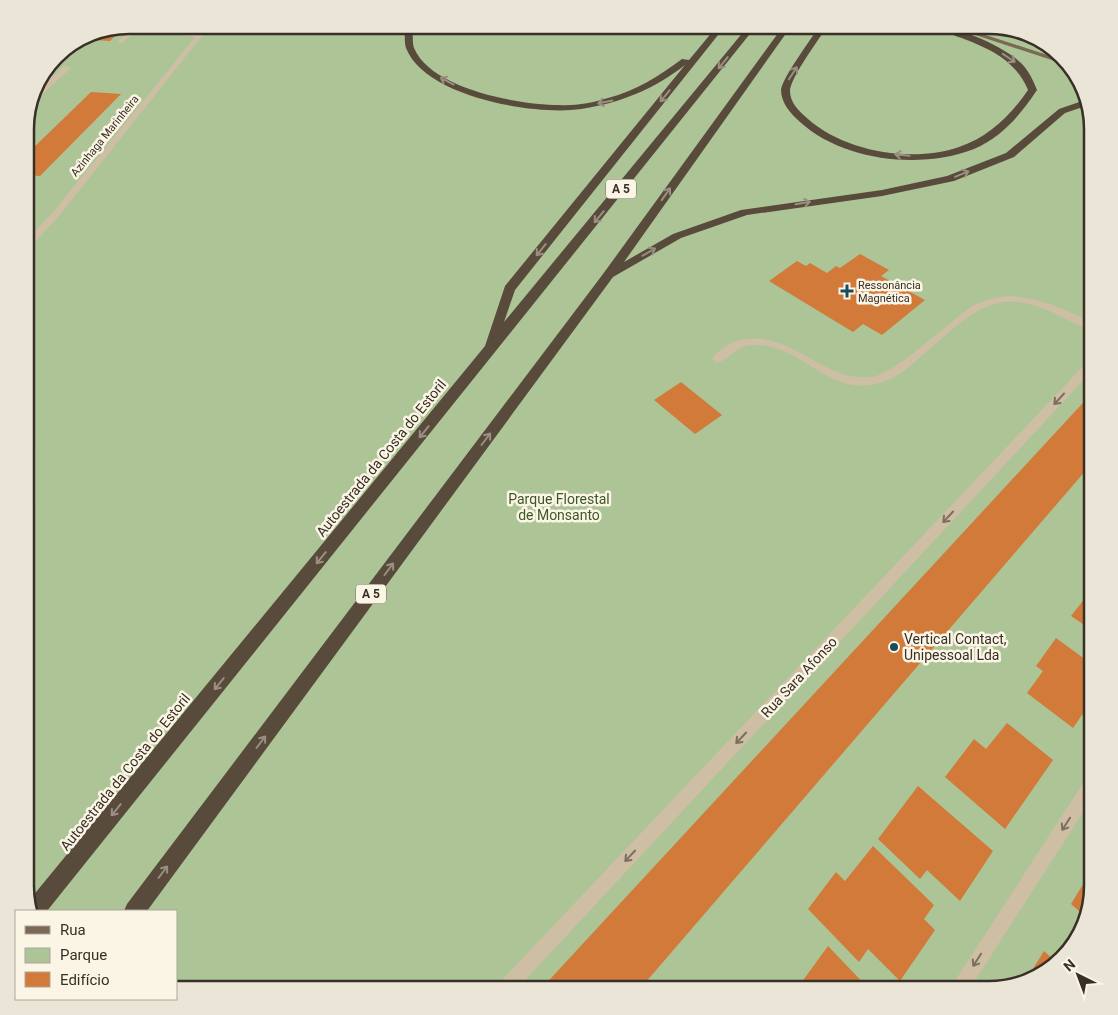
<svg xmlns="http://www.w3.org/2000/svg" width="1118" height="1015" viewBox="0 0 1118 1015" font-family="Roboto,sans-serif">
	<style>
		.green { fill: #adc497 }
		.building { fill: #d27a39 }
		.lines { fill: none; stroke-linecap: round; stroke-linejoin: round }
		.service { fill: #cdbea4; fill-rule: evenodd }
		.minor { fill: #cdbea4; fill-rule: evenodd }
		.primary { fill: #7b6956; fill-rule: evenodd }
		.motorway { fill: #594b3c; fill-rule: evenodd }
		.oneway { stroke: #9a8f80 }
		.oneway2 { stroke: #7b6f5f }
		.poi-dot { fill: #184c5d; stroke: #fbf5e6; stroke-width: 2 }
		.labels { text-anchor: middle; dominant-baseline: central; stroke-width: 5; stroke-linejoin: round; paint-order: stroke }
		.far-street-label { font-size: 11px; fill: #382f26; stroke: #fbf5e6 }
		.far-poi-label { font-size: 11px; fill: #382f26; stroke: #fbf5e6; text-anchor: start }
		.shield { fill: #fbf5e6; stroke: #726a60; stroke-width: 1 }
		.shield-label { font-size: 12px; font-weight: bold; fill: #382f26 }
		.street-label { font-size: 14px; fill: #382f26; stroke: #fbf5e6 }
		.park-label { font-size: 14px; fill: #3d5827; stroke: #fbf5e6 }
		.poi-label { font-size: 14px; fill: #382f26; stroke: #fbf5e6; text-anchor: start }
		.rim { fill: none; stroke: #382f26; stroke-width: 2.5 }
	</style>
	<rect width="100%" height="100%" fill="#f4ecd9"/>
	<path class="green" d="M129,25H990L1029,33L1063,56L1085,89L1093,122V886L1085,926L1062,960L1029,982L990,990H176V911H29L25,893V121L36,82L60,51L89,33Z"/>
	<g class="building">
		<path d="M87,34L115,36L110,41L81,39Z"/>
		<path d="M74,43H78L65,54L58,53Z"/>
		<path d="M91,92L121,94L40,176L25,175V152H29Z"/>
		<path d="M860,254L889,270L881,276L925,300L882,335L863,324L853,332L769,281L797,261L806,266L810,263L827,273L836,266L840,268Z"/>
		<path d="M681,382L722,415L695,434L654,400Z"/>
		<path d="M1093,392V462L639,990H540Z"/>
		<path d="M1093,588V631L1071,616Z"/>
		<path d="M1056,638L1093,665V699L1073,728L1027,693L1043,671L1036,666Z"/>
		<path d="M1007,723L1053,760L1005,829L945,777L974,739L986,749Z"/>
		<path d="M918,786L993,851L960,901L927,870L920,879L878,839Z"/>
		<path d="M873,846L934,905L924,919L935,930L900,981L868,949L859,962L808,909L836,872L845,881Z"/>
		<path d="M1093,868V887L1087,918L1071,904Z"/>
		<path d="M828,946L870,990H796Z"/>
		<path d="M1044,951L1057,963L1024,983Z"/>
	</g>
	<g class="lines">
		<g class="service">
			<path d="M122,26L175,29L202,36L59,216L28,250L25,251V242L53,212L195,37L175,33L137,31L120,44L117,42L129,31L112,28Z"/>
			<path d="M64,66L71,68L34,102H30L32,95Z"/>
		</g>
		<g class="minor">
			<path d="M1007,296C1038,297 1065,309 1093,323V330C1073,325 1056,312 1036,306C1023,302 1007,300 994,304C965,312 927,354 901,373C836,414 808,343 754,345C736,345 731,359 717,363L712,359C718,350 729,343 739,340C793,329 822,383 872,377C895,374 951,320 974,305L989,299Z"/>
			<path d="M1093,359V370L516,990H495L498,984L1089,360Z"/>
			<path d="M1093,775V797L969,990H949L1087,777Z"/>
		</g>
		<path class="primary" d="M945,25H955L1066,61L1070,66Z"/>
		<g class="motorway">
			<path d="M405,25H413C413,32 412,42 414,48C431,89 519,105 559,105C575,106 592,103 608,98C636,91 659,76 682,59L689,60L718,25H726L515,290L504,322L749,25H757L47,911H29L27,903L485,346L505,286L685,65C654,89 621,103 581,109C535,116 425,97 406,48C404,42 405,32 405,25Z"/>
			<path d="M784,25H792L624,262L673,234L741,210L882,190L947,176L1006,153L1059,109L1088,99L1089,105L1065,113L1014,157L954,181L882,196L747,215L681,238L613,277L147,911H124L127,904L603,274Z"/>
			<path d="M820,25H828C820,38 790,78 790,91C790,103 799,111 808,119C845,152 913,163 959,147C989,137 1011,115 1028,90C1015,58 984,46 953,35C945,32 934,30 928,25C955,25 1002,45 1021,63C1029,71 1033,80 1037,90C1021,114 1002,137 974,149C921,170 843,161 800,122C791,114 781,103 781,90C782,78 812,38 820,25Z"/>
		</g>
	</g>
	<defs><path id="oneway-shaft" d="M-6 0H5M1.5-3L5.5 0L1.5 3" fill="none" stroke-width="1.6" stroke-linecap="round" stroke-linejoin="round" transform="scale(1.25)"/></defs>
	<g class="oneway">
		<use href="#oneway-shaft" transform="translate(1009 58) rotate(34)"/>
		<use href="#oneway-shaft" transform="translate(723 63) rotate(129)"/>
		<use href="#oneway-shaft" transform="translate(793 73) rotate(-57)"/>
		<use href="#oneway-shaft" transform="translate(447 81) rotate(-152)"/>
		<use href="#oneway-shaft" transform="translate(665 96) rotate(129)"/>
		<use href="#oneway-shaft" transform="translate(605 102) rotate(168)"/>
		<use href="#oneway-shaft" transform="translate(902 155) rotate(-174)"/>
		<use href="#oneway-shaft" transform="translate(962 174) rotate(-22)"/>
		<use href="#oneway-shaft" transform="translate(666 194) rotate(-55)"/>
		<use href="#oneway-shaft" transform="translate(803 203) rotate(-9)"/>
		<use href="#oneway-shaft" transform="translate(599 217) rotate(129)"/>
		<use href="#oneway-shaft" transform="translate(541 250) rotate(129)"/>
		<use href="#oneway-shaft" transform="translate(649 252) rotate(-30)"/>
		<use href="#oneway-shaft" transform="translate(424 432) rotate(129)"/>
		<use href="#oneway-shaft" transform="translate(486 439) rotate(-53)"/>
		<use href="#oneway-shaft" transform="translate(321 558) rotate(129)"/>
		<use href="#oneway-shaft" transform="translate(389 569) rotate(-53)"/>
		<use href="#oneway-shaft" transform="translate(219 684) rotate(129)"/>
		<use href="#oneway-shaft" transform="translate(261 742) rotate(-53)"/>
		<use href="#oneway-shaft" transform="translate(116 810) rotate(129)"/>
		<use href="#oneway-shaft" transform="translate(163 872) rotate(-53)"/>
	</g>
	<g class="oneway2">
		<use href="#oneway-shaft" transform="translate(1059 399) rotate(133)"/>
		<use href="#oneway-shaft" transform="translate(948 517) rotate(133)"/>
		<use href="#oneway-shaft" transform="translate(741 738) rotate(133)"/>
		<use href="#oneway-shaft" transform="translate(1066 824) rotate(123)"/>
		<use href="#oneway-shaft" transform="translate(630 856) rotate(133)"/>
		<use href="#oneway-shaft" transform="translate(977 960) rotate(123)"/>
	</g>
	<g class="poi-dot">
		<path d="M844.5 283.5h5v5h5v5h-5v5h-5v-5h-5v-5h5z"/>
		<circle cx="894" cy="647" r="5"/>
	</g>
	<g class="labels">
		<g class="far-street-label">
			<text transform="translate(105 136) rotate(-51)">Azinhaga Marinheira</text>
		</g>
		<g class="far-poi-label">
			<text x="858" y="285">Ressonância<tspan x="858" dy="13">Magnética</tspan></text>
		</g>
		<g class="shield">
			<rect x="606" y="179.5" width="30" height="19" rx="4"/>
			<rect x="356" y="584.5" width="30" height="19" rx="4"/>
		</g>
		<g class="shield-label">
			<text x="621" y="189">A 5</text>
			<text x="371" y="594">A 5</text>
		</g>
		<g class="street-label">
			<text transform="translate(381 458) rotate(-51)">Autoestrada da Costa do Estoril</text>
			<text transform="translate(799 677) rotate(-47)">Rua Sara Afonso</text>
			<text transform="translate(125 772) rotate(-51)">Autoestrada da Costa do Estoril</text>
		</g>
		<g class="park-label">
			<text x="559" y="499">Parque Florestal<tspan x="559" dy="16">de Monsanto</tspan></text>
		</g>
		<g class="poi-label">
			<text x="904" y="639">Vertical Contact,<tspan x="904" dy="16">Unipessoal Lda</tspan></text>
		</g>
	</g>
	<path d="M0 0H1118V1015H0ZM129 34H989A95 95 0 0 1 1084 129V886A95 95 0 0 1 989 981H129A95 95 0 0 1 34 886V129A95 95 0 0 1 129 34Z" fill="#ebe5d7" fill-rule="evenodd"/>
	<path class="rim" d="M129 34H989A95 95 0 0 1 1084 129V886A95 95 0 0 1 989 981H129A95 95 0 0 1 34 886V129A95 95 0 0 1 129 34Z"/>
	<rect x="15" y="910" width="162" height="90" fill="#fbf5e6" stroke="#ada699"/>
	<rect x="25" y="926" width="25" height="8" fill="#7b6956" stroke="#ada699"/>
	<text x="60" y="935" font-size="15" fill="#382f26">Rua</text>
	<rect x="25" y="948" width="25" height="15" fill="#adc497" stroke="#ada699"/>
	<text x="60" y="960" font-size="15" fill="#382f26">Parque</text>
	<rect x="25" y="972" width="25" height="15" fill="#d27a39" stroke="#ada699"/>
	<text x="60" y="985" font-size="15" fill="#382f26">Edifício</text>
	<g transform="translate(1078 975) rotate(318)" stroke="#fbf5e6" stroke-width="4" paint-order="stroke">
	<path d="M0-4L9 19L0 12L-9 19Z" fill="#382f26"/>
	<text y="-8" font-size="14" font-weight="bold" text-anchor="middle" fill="#382f26">N</text>
	</g>
</svg>
